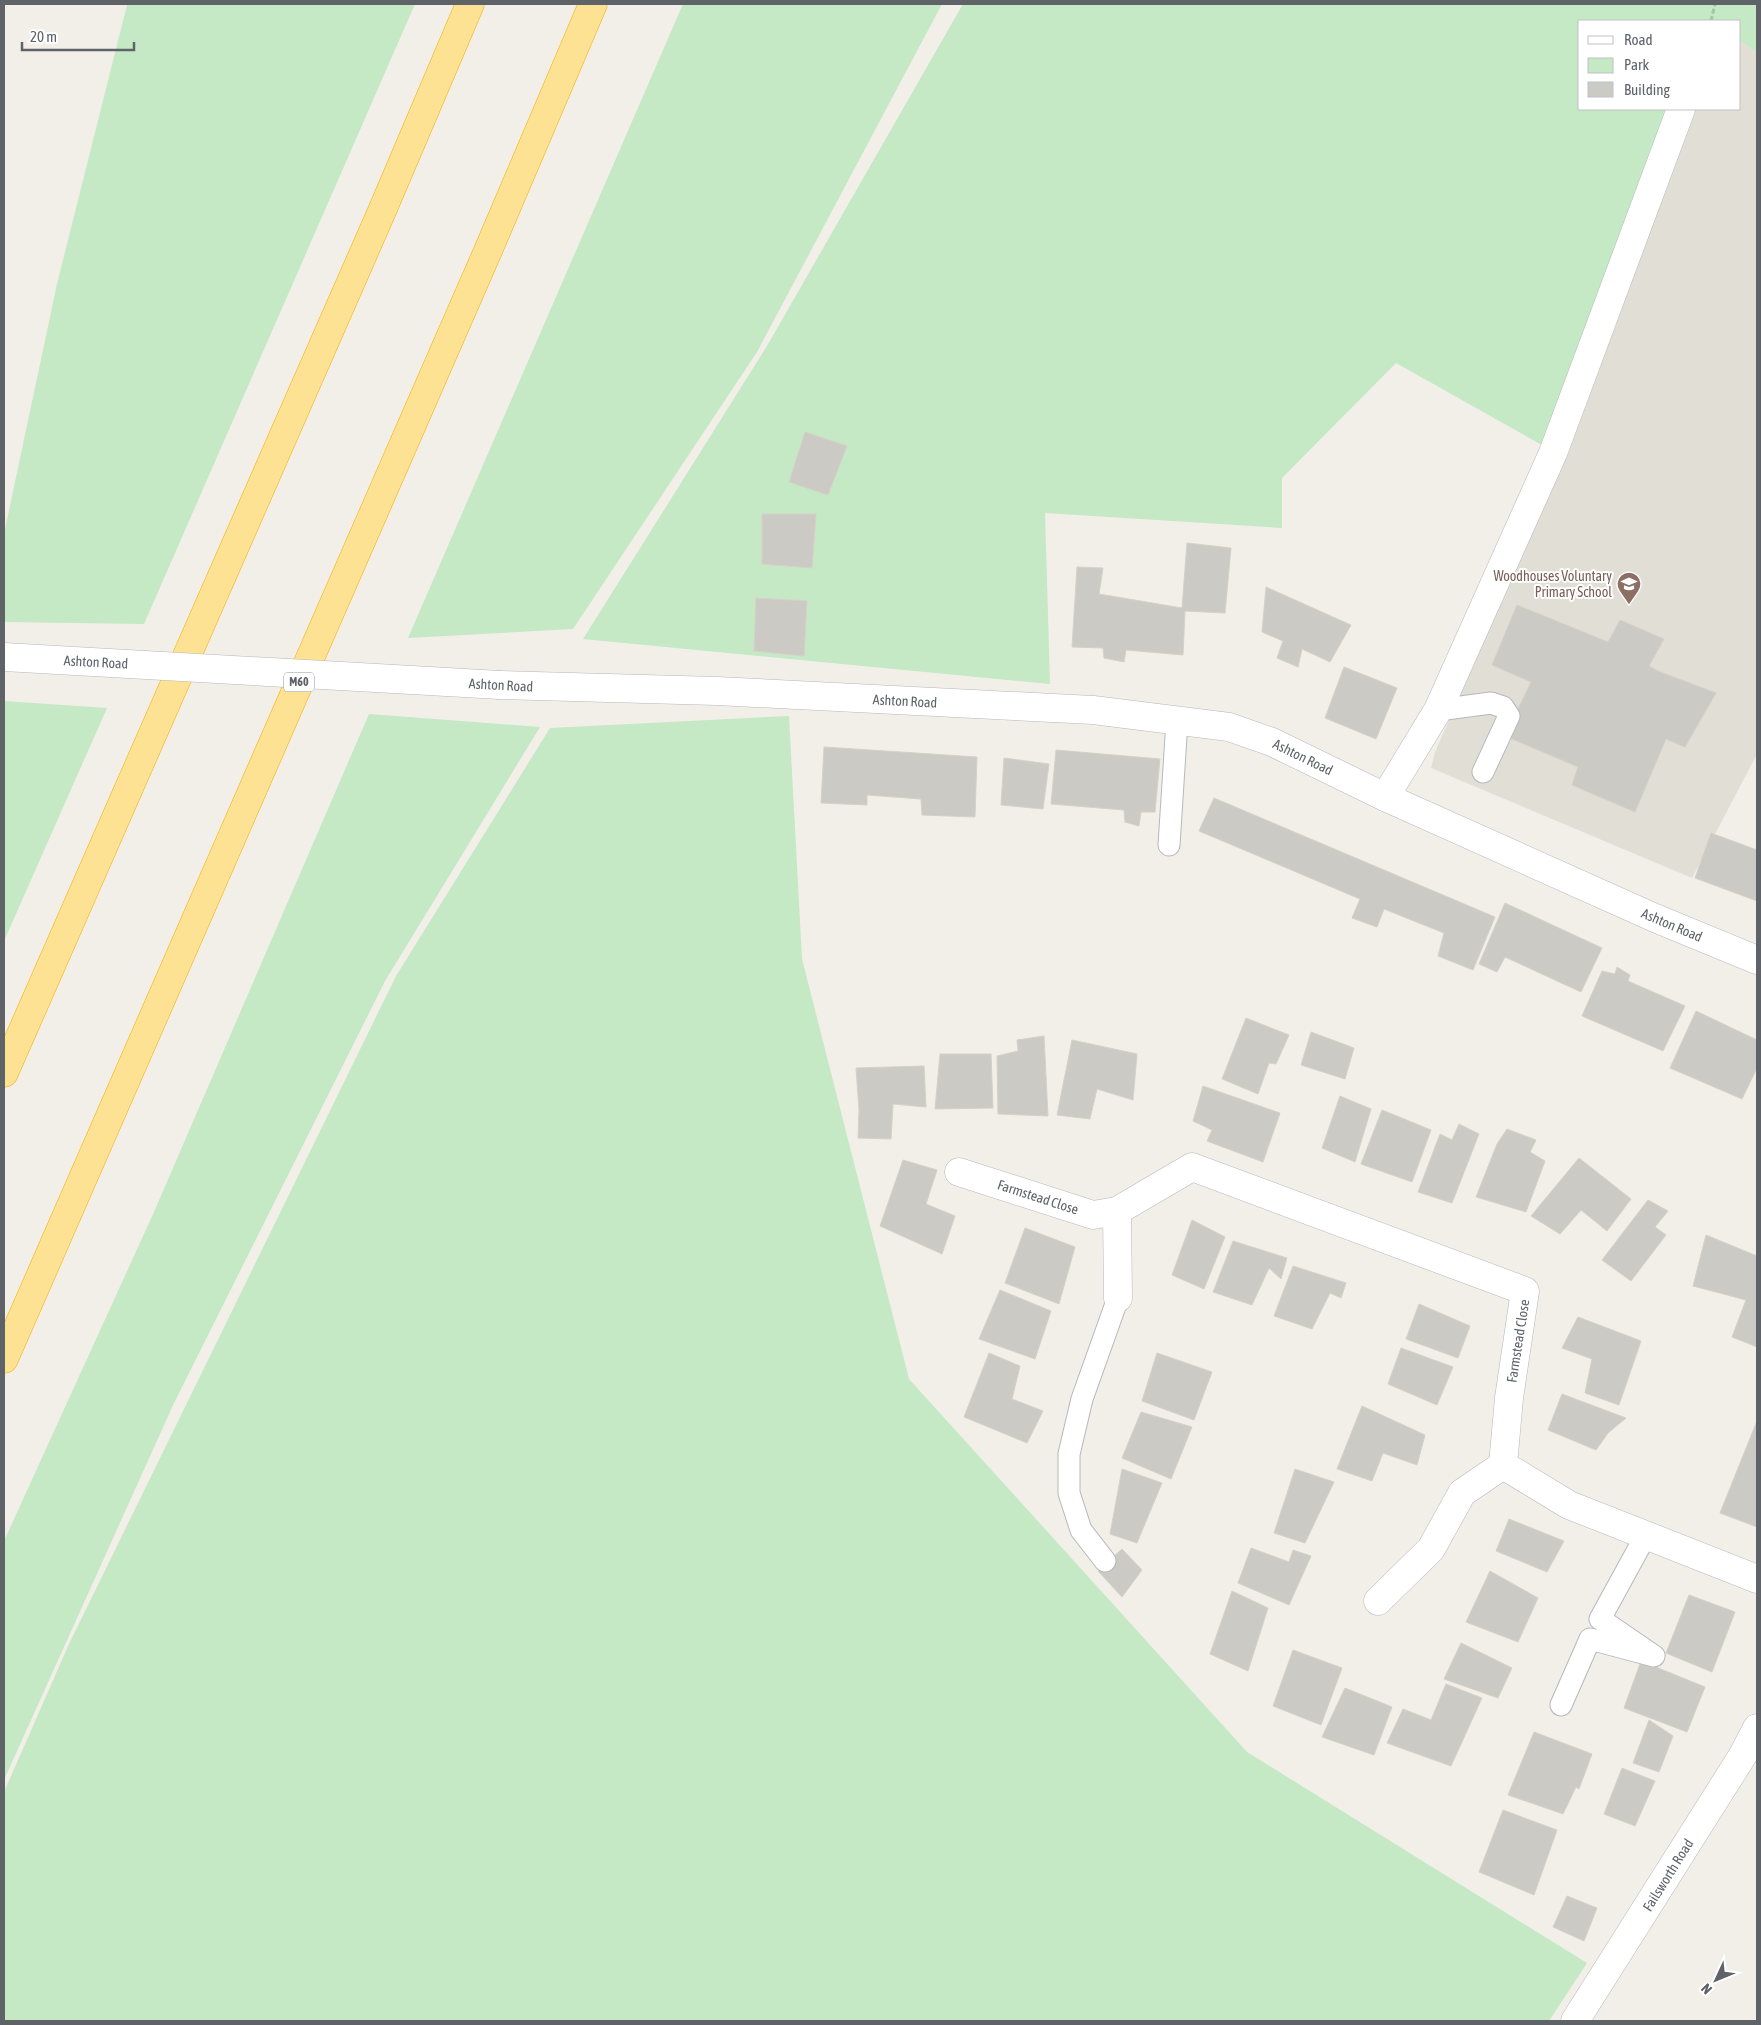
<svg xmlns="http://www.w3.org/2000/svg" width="1761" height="2025" viewBox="0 0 1761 2025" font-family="'Asap Condensed',sans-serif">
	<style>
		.education { fill: #e1ded6 }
		.green { fill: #c5e8c5 }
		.building { fill: #cccac5; stroke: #d6d1c6 }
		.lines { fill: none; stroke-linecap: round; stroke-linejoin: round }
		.lane-casing { stroke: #b5b8bc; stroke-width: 23 }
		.street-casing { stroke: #b5b8bc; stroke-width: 29 }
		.highway-casing { stroke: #f9ab00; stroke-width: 29 }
		.path { stroke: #9cc7a9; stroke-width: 3; stroke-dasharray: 5 2.5; stroke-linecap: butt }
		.lane { stroke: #fff; stroke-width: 21 }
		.street { stroke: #fff; stroke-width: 28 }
		.highway { stroke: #fde293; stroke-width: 28 }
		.street-bridge-casing { stroke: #b5b8bc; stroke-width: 29; stroke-linecap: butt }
		.street-bridge { stroke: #fff; stroke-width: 28 }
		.labels { text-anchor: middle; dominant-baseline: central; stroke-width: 4; stroke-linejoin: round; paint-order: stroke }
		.shield { fill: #fff; stroke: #8f9295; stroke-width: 1 }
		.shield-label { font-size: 12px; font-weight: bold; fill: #5f6368 }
		.education-label { font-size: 14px; fill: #785e54; stroke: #fff; text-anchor: end }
		.street-label { font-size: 14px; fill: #5f6368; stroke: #fff }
	</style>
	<rect width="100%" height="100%" fill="#f1efe8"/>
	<path class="education" d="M1740,41L1757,52V754L1692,878L1431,768L1435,752L1565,458L1697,109H1740Z"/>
	<g class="green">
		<path d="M122,4H415L144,624L4,622V534L57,284L127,5Z"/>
		<path d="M683,4H942L757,352L573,629L408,638Z"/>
		<path d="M963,4H1757V52L1740,41V21H1580V109H1697L1565,458L1396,363L1282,478V528L1045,513L1050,684L583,639L767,346Z"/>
		<path d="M4,701L107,708L4,941Z"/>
		<path d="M369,714L540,727L385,981L174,1403L4,1780V1541L154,1212Z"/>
		<path d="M789,716L802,959L909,1379L1247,1752L1587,1963L1549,2021H4V1792L69,1644L396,976L550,728Z"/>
	</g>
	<g class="building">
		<path d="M805,432L847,446L828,495L789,482Z"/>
		<path d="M762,514H816L812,568L762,564Z"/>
		<path d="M1187,543L1231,548L1225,613L1185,611L1183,655L1126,650L1124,662L1104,658L1103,648L1072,647L1077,567L1103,568L1099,594L1182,608Z"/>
		<path d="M1266,587L1351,625L1330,662L1302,649L1298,667L1277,658L1283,641L1262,632Z"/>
		<path d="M756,598L807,601L804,656L754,651Z"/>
		<path d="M1517,605L1608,642L1620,620L1664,639L1649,666L1658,671L1716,693L1685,747L1666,739L1635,812L1572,785L1578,767L1505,736L1531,682L1492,665Z"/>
		<path d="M1344,667L1397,688L1376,739L1325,718Z"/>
		<path d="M824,747L977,757L975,817L922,815L921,799L867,795V805L821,803Z"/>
		<path d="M1056,750L1160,759L1155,812H1141L1139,826L1125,822L1124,810L1051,804Z"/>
		<path d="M1004,758L1049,764L1043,809L1001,805Z"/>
		<path d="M1214,798L1495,917L1473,970L1438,956L1444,933L1384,909L1377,927L1352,918L1360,899L1199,831Z"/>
		<path d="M1711,833L1757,850V901L1695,878Z"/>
		<path d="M1505,903L1602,948L1581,992L1505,957L1497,972L1479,964Z"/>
		<path d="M1617,967L1630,975L1628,981L1685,1006L1663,1051L1582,1016L1602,971L1615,974Z"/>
		<path d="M1696,1011L1757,1040V1068L1742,1099L1670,1068Z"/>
		<path d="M1246,1018L1289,1035L1276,1064L1269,1063L1258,1094L1222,1079Z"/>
		<path d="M1311,1032L1354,1048L1345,1079L1301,1065Z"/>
		<path d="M1044,1036L1048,1116L998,1114L997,1056L1018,1051L1017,1040Z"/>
		<path d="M1072,1040L1137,1054L1133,1100L1097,1089L1090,1119L1057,1115Z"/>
		<path d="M940,1054H991L993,1108L935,1109Z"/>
		<path d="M924,1066L926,1107L893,1104L891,1139L858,1138L859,1110L856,1068Z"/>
		<path d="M1203,1086L1280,1113L1263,1162L1207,1141L1212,1130L1193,1121Z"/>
		<path d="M1340,1096L1371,1109L1355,1162L1322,1148Z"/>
		<path d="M1382,1110L1431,1130L1412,1182L1361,1164Z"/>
		<path d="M1459,1124L1479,1134L1452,1203L1418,1192L1440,1134L1452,1140Z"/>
		<path d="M1507,1129L1536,1140L1530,1152L1545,1161L1526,1212L1476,1197L1497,1144Z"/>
		<path d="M1579,1158L1631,1199L1607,1231L1581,1210L1560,1234L1531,1216Z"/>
		<path d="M903,1160L937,1170L926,1204L955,1216L942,1254L880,1226Z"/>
		<path d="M1648,1200L1668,1211L1655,1227L1666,1235L1631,1281L1602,1260Z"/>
		<path d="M1192,1220L1225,1237L1204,1289L1172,1275Z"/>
		<path d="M1025,1228L1075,1247L1059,1304L1005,1283Z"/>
		<path d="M1706,1235L1757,1256V1347L1732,1337L1746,1300L1693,1286Z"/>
		<path d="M1233,1241L1287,1258L1281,1279L1269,1268L1252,1305L1213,1292Z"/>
		<path d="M1293,1266L1346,1283L1341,1298L1330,1293L1312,1329L1274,1316Z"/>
		<path d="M1000,1290L1051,1311L1035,1359L979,1339Z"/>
		<path d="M1419,1304L1470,1326L1458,1358L1406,1339Z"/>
		<path d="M1578,1317L1641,1341L1619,1405L1585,1393L1592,1359L1562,1348Z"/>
		<path d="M1401,1348L1453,1367L1437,1405L1388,1384Z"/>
		<path d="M989,1353L1020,1366L1012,1399L1043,1411L1027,1443L964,1417Z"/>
		<path d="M1157,1353L1212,1372L1194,1420L1142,1401Z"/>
		<path d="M1562,1394L1626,1418L1608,1433L1596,1450L1548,1430Z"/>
		<path d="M1362,1406L1425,1435L1417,1465L1383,1453L1372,1481L1337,1469Z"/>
		<path d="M1141,1412L1192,1427L1171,1479L1122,1458Z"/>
		<path d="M1757,1421V1527L1720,1513Z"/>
		<path d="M1122,1469L1162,1483L1137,1543L1110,1534Z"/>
		<path d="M1295,1469L1334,1482L1305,1543L1274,1533Z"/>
		<path d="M1509,1519L1564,1541L1547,1572L1496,1551Z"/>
		<path d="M1251,1548L1289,1562L1293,1550L1311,1556L1289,1605L1238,1583Z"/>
		<path d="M1122,1549L1142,1570L1122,1597L1098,1571Z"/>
		<path d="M1490,1571L1538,1598L1518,1642L1466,1622Z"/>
		<path d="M1232,1591L1268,1608L1248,1671L1210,1654Z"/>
		<path d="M1689,1595L1735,1612L1712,1672L1666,1653Z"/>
		<path d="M1461,1643L1512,1668L1498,1698L1444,1679Z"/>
		<path d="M1293,1650L1342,1668L1321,1725L1273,1706Z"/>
		<path d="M1641,1661L1705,1687L1687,1732L1624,1708Z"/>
		<path d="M1446,1684L1482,1698L1451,1766L1387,1743L1403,1709L1431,1720Z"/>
		<path d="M1345,1688L1392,1707L1374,1755L1322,1737Z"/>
		<path d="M1649,1720L1673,1736L1659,1772L1633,1763Z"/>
		<path d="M1534,1732L1592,1754L1579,1789L1576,1787L1563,1814L1508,1795Z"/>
		<path d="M1622,1768L1655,1781L1635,1826L1604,1814Z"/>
		<path d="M1503,1810L1557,1830L1534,1895L1479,1872Z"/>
		<path d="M1567,1896L1597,1908L1584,1941L1553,1927Z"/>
	</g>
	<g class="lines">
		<defs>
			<g id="lane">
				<path d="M1438,710L1491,703L1503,707L1509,716L1483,772"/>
				<path d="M1169,845L1177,721"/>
				<path d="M1105,1561L1081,1530L1069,1493V1454L1082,1399L1118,1298"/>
				<path d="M1561,1705L1590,1639L1654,1656L1600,1619L1646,1535"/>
			</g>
			<g id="street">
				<path d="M500,685L717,691L1093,710L1229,727L1272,742L1385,797L1655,918L1757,960"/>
				<path d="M1385,797L1438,710L1553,453L1681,109"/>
				<path d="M959,1172L1093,1215L1117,1211"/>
				<path d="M1118,1298L1117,1211L1192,1167L1525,1291L1509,1398L1503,1465L1569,1505L1757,1579"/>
				<path d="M1378,1601L1431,1549L1462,1493L1503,1465"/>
				<path d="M1575,2021L1743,1755L1757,1728"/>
			</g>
			<g id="highway">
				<path d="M4,1073L382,211L470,4"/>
				<path d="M4,1359L487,253L593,4"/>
			</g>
		</defs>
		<use href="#lane" class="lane-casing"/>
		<use href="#street" class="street-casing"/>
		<use href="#highway" class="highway-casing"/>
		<path class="path" d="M1711,21L1715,4"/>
		<use href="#lane" class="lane"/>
		<use href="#street" class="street"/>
		<use href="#highway" class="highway"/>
		<defs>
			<path id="street-bridge" d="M4,657L500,685"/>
		</defs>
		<use href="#street-bridge" class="street-bridge-casing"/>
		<use href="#street-bridge" class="street-bridge"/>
	</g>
	<defs>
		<symbol id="school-pin" viewBox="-11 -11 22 30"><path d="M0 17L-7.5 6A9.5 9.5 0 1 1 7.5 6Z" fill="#8d6e63" stroke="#fff"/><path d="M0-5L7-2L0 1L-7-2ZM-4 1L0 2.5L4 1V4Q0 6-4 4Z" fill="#fff"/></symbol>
	</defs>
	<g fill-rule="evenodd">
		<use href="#school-pin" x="1615" y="570" width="28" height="38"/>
	</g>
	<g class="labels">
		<rect class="shield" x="284" y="672.5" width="30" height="19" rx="4"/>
		<g class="shield-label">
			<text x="299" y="682">M60</text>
		</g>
		<g class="education-label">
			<text x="1612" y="576">Woodhouses Voluntary<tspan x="1612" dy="16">Primary School</tspan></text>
		</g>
		<g class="street-label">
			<text transform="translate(96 662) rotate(3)">Ashton Road</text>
			<text transform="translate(501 685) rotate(3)">Ashton Road</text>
			<text transform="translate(905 701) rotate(3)">Ashton Road</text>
			<text transform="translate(1303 757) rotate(26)">Ashton Road</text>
			<text transform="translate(1672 925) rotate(23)">Ashton Road</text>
			<text transform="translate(1038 1197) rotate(18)">Farmstead Close</text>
			<text transform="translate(1518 1341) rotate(-81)">Farmstead Close</text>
			<text transform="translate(1668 1875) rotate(-58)">Failsworth Road</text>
		</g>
	</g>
	<rect width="1761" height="2025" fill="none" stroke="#5f6368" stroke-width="10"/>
	<rect x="1578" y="20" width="162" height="90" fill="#ffffff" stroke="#bfc1c3"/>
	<rect x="1588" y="36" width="25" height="8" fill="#ffffff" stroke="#bfc1c3"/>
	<text x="1624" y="45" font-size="15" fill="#5f6368">Road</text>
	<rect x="1588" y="58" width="25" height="15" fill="#c5e8c5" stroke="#bfc1c3"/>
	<text x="1624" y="70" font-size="15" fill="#5f6368">Park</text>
	<rect x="1588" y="82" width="25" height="15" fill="#cccac5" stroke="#bfc1c3"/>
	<text x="1624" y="95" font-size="15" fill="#5f6368">Building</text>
	<g transform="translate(1716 1980) rotate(226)" stroke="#ffffff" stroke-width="4" paint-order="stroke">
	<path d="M0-4L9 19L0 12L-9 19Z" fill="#5f6368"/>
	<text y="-8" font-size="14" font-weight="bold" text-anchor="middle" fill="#5f6368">N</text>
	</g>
	<path d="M22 42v8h112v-8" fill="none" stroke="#5f6368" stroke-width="2.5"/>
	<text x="30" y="42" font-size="15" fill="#5f6368" stroke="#ffffff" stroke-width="4" paint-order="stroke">20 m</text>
</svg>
